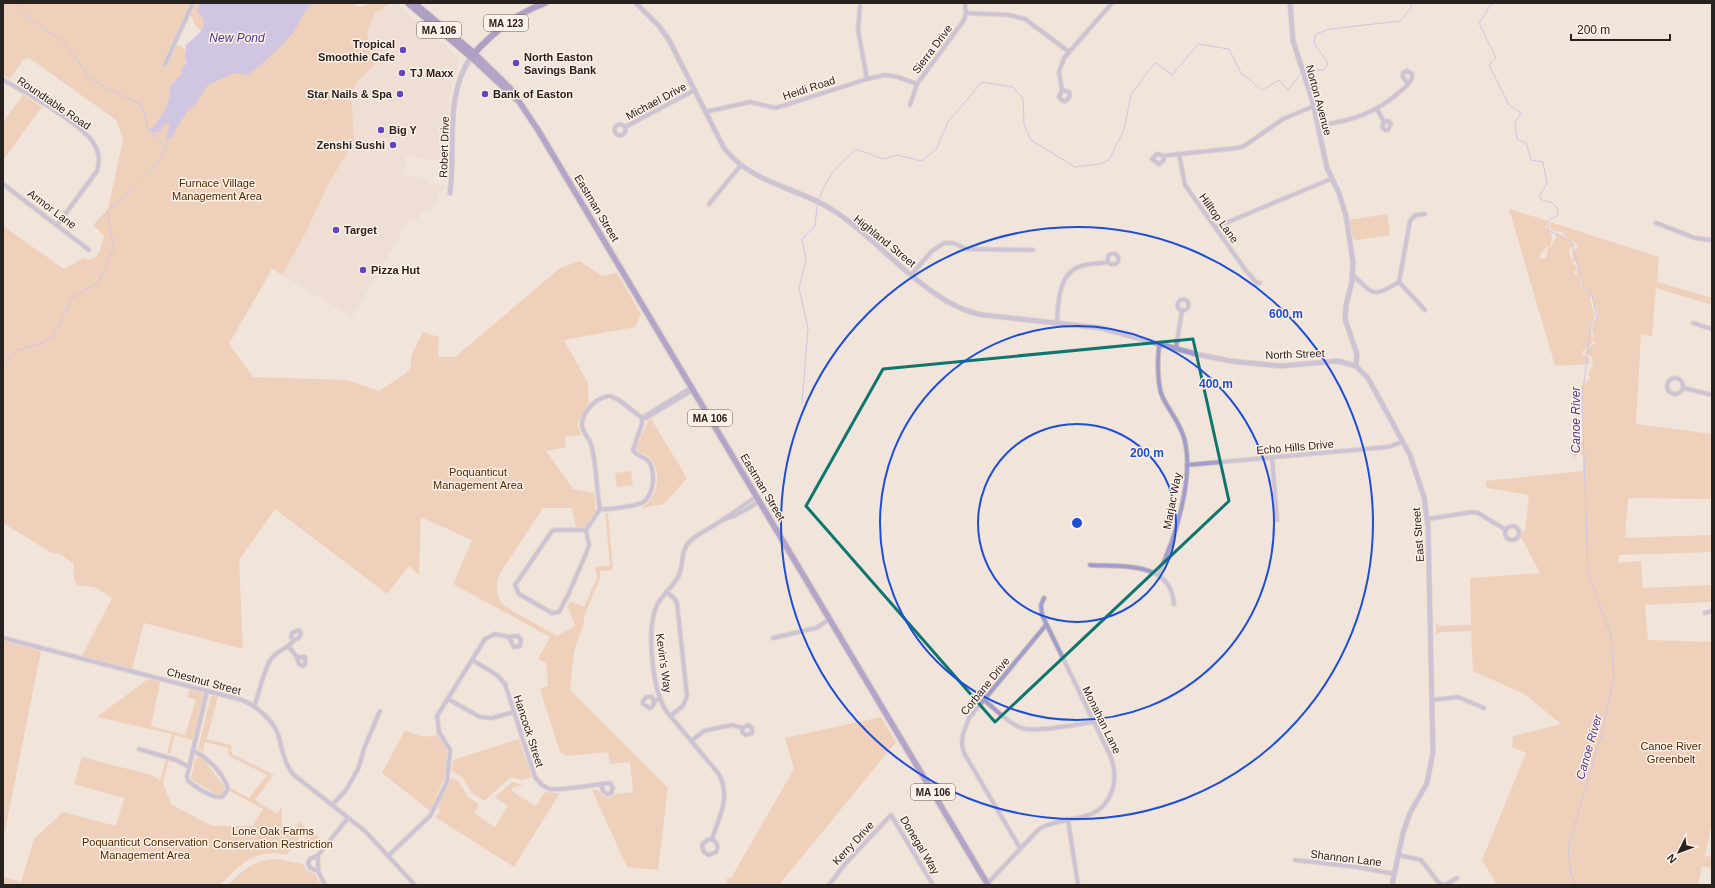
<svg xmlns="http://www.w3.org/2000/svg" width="1715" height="888" viewBox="0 0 1715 888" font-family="Helvetica,sans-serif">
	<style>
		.built { fill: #ecd8ca }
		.green { fill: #edbb94; fill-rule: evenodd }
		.water { fill: #a9a2e8 }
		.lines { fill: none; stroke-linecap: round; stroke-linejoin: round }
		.stream { stroke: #a9a2e8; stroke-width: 1 }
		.minor-casing { stroke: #cdc1b8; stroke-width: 5.5 }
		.tertiary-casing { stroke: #cdc1b8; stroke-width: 6 }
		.primary-casing { stroke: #cdc1b8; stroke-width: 8 }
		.trunk-casing { stroke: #cdc1b8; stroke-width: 8 }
		.minor { stroke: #a09ccd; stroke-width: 3.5 }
		.tertiary { stroke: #a09ccd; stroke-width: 4.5 }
		.primary { stroke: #6759b2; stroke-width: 5.5 }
		.trunk { stroke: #5e4cac; stroke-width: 6 }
		.marked { fill: none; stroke: #0f766e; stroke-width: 3; stroke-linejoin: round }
		.ring { fill: none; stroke: #1d4ed8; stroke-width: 2 }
		.poi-dot { fill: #6146bf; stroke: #fff1e8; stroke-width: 1.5 }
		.labels { text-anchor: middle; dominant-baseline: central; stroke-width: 3; stroke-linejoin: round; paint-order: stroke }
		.shield { fill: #fff1e8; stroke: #68605b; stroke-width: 1 }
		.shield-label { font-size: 10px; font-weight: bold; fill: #27221f }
		.poi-label { font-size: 11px; font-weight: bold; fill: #27221f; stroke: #fff1e8; text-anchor: start }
		.street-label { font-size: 11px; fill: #27221f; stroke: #fff1e8 }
		.park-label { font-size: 11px; fill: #502800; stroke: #fff1e8 }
		.water-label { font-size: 12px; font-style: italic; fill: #49398a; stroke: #fff1e8 }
		.centre { fill: #1d4ed8; stroke: #fff1e8; stroke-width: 2 }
		.ring-label { font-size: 12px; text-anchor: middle; font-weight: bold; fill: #1d4ed8; stroke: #fff1e8; stroke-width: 3; stroke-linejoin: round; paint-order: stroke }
	</style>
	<rect width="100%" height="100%" fill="#f1e4da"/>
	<path class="built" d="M390,3H396L460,59L447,101L449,103L446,151L448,162L406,156L404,175L425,180L431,184L447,186L438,195V204L434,205L431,211L425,208L416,221L410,218L352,317L282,275L305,234L329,183L354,142L344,96L348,33Z"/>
	<g class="green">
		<path d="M3,3H352L358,7L374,3H390L374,14L367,31L368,45L381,58L359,80L349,97L352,103L354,142L329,183L305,234L282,275L272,269L229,344L253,377L347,380L379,391L405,374L411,367V356L423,332L439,337L438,357H455L560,268L580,261L602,276L617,273L641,314L635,327L564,340L588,383L589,402L577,425L582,435L565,437V446L567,447L546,451L573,489L594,493L596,511L587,527L576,528L572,508H543L499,575C495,587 496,596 504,606L557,636L575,626L569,609L567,608L570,601L584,607L597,577L595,567L610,565L605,514L608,513L613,570L600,571V579L583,618L585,620L574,651L570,690L668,788L658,870L627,867L592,790H598L603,796L608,798L616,794L633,792L630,762L610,764L608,752L566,756L560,752L540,689L548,686L546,663L538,659L550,637L453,584L472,540L421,517L419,575L409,566L387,594L275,509L239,560L243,649L144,623L132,670L82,656L112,598L94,587L77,585L74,577V564L60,554L50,552L3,523V226L64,269L84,258L89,260C100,258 101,245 104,236L93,225L108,209L123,139L116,120L29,58L23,60L10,79L3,75ZM189,15L192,17L195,25L201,31L204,24L187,98C186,90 183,82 183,75C182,66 189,59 185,49L176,44Z"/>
		<path d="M23,95L42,107L3,160V122Z"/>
		<path d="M1509,209L1548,221L1546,227L1552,235L1551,245L1544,249L1539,258H1546L1548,247L1552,246L1553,241L1556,238L1555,232L1576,245L1571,247L1569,252L1573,264L1577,267L1573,274L1579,276L1583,289L1591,291L1593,293L1590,300L1595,316L1590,330L1594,341L1582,352L1583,354L1589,358L1590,364L1555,366Z"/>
		<path d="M1387,214L1390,235L1358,240L1353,239L1349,220Z"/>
		<path d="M1550,222L1659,257L1657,282L1712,298V305L1656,288L1652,337L1641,334L1636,424L1712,434V499L1628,498L1625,538L1712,535V552L1619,555L1618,563L1641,561L1643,588L1712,585V602L1645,605L1648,640L1712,642V821L1705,856L1712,857V868L1702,866L1698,885H1497L1482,860L1526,753L1512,747L1513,736L1561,724L1526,695L1473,671L1471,631L1440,632L1436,635V623L1440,626L1471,625L1470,578L1540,573L1521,537V532L1525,531L1529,495L1487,488L1485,481L1583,471V455L1579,453L1574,458L1571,452L1578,448L1584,437L1582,426L1583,416L1580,410L1582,397L1576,392L1590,378L1588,374C1591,367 1595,363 1591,356L1584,353L1591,345L1595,344L1592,329L1598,314L1592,301L1594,293L1584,288L1581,278L1575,271L1578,269L1576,262H1573L1572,250L1577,249L1578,245L1565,236L1563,232L1554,231L1550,228Z"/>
		<path d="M650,417L687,478L664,504L640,508C657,502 662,474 652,460C648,455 641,453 635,450Z"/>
		<path d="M631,471L633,485L617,487L615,473Z"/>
		<path d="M3,641L41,651L3,841Z"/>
		<path d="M148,679L160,682L151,726L185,735L196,700L187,697L190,689L202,693L204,695L193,740L175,735L170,754L167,753L172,734L97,717Z"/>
		<path d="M211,696H218L207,739L231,745L232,754L274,775L255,800L277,814L282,807V825L292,831L299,822L324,841L318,849L301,835L287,855C254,848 241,864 220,885H3V877L21,882L34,839L63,812L116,826L124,798L74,784L82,757L151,775L160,780L166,759L169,760L163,784L172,805L212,826H253L263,809L231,792V788L249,798L267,775L229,756L228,748L205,742L203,752L198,749Z"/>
		<path d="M881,717L896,742L779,885H726L727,878H731L794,769L785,738Z"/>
		<path d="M405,730C417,736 425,738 437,735L446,746L447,753L445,777L433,803V808L430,811L382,773Z"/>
		<path d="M519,739L532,777L522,780L511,777L484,801L472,793L463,778L452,771L453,760Z"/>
		<path d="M198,757L204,760L224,786L225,790L222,794H216L191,779L195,759Z"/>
		<path d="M452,777L459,782L468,797L479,804L474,813L495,827L508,806L495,797L512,782L523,785L512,788L513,792L536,806L545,792L560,793L514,867L435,817L440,812L438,805Z"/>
		<path d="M277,859L303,864L307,871L315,874L321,885H228C243,870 254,859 277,859Z"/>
	</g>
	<path class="water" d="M200,3H316C302,9 301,23 292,34C279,50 263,63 248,75L234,73L208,85L196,103L187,112L176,129L173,137L166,139L170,123L163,125L161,131L153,133L150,131C160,118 172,104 170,87L182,73V67L186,64V45C194,37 207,31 203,18C195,9 197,14 200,3Z"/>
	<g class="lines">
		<g class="stream">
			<path d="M17,3L31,19L65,43L89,77L106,88L142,105L148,128L151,131"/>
			<path d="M1492,3L1479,23L1496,58L1489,65L1509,105L1521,113L1515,123L1517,139L1526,143L1531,160L1543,162L1547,184L1539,196L1542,200L1553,203L1558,209L1557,216L1548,220V230L1571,241L1584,288L1591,290L1597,318L1591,326L1582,398L1588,572L1611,636L1614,678L1603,729L1568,848L1571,875L1577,885"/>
			<path d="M1306,71L1324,70L1328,63L1314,43L1316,34L1330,29L1400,21L1411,8L1412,3"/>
			<path d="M153,133L166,147"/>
			<path d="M819,199C829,173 837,167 856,149L883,159L897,155L922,161L937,148L948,122L982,82L1013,87L1023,98L1024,124L1031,140L1075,167L1100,164L1109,160L1124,130L1131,95L1148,71L1156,63L1172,75L1198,44L1229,49L1241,73L1262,90L1279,80L1288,90L1301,73"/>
			<path d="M3,369L17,350L42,343L53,336L72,298L98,283L114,248L107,211C130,191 160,169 169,139"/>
			<path d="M802,403L808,328L799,288L806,259L802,239L815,226L817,206"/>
		</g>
		<defs>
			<g id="minor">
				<path d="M860,6L858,30L867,79"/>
				<path d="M966,13L1009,15L1025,19L1068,51"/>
				<path d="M165,64L193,3"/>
				<path d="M3,80C24,91 84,125 94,144C100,153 100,161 97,171L58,224"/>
				<path d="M1062,90L1069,92L1070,96L1066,101H1063L1059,97L1062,90L1059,72L1064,58L1112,3"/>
				<path d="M910,105L917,84L964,20L966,13L965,3"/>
				<path d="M1377,109L1384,122L1382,127L1385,130H1388L1391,124L1388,121L1384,122"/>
				<path d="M705,112L750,102L776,108L867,79L885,75L898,77L917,84"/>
				<circle cx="620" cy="130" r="5.5"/>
				<path d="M1318,126C1353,120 1376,114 1403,89C1408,85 1413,80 1412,74L1407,71L1403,73V77L1408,84"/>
				<path d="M625,127L695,90"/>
				<path d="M1179,154L1185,185L1247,272L1257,283H1260"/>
				<path d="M1164,156L1157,154L1152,159L1159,164L1164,160V156L1170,155L1237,148L1244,146L1283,119L1314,106"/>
				<path d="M3,184L89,250"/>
				<path d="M709,204L741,165"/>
				<path d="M1425,214L1415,215L1410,221L1399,282L1425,310"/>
				<path d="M1656,223L1695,238L1712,240"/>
				<path d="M1216,227L1331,179"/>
				<circle cx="1113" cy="259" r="5.5"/>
				<path d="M912,274L932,251L944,243H953L967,249L1033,250"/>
				<path d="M1352,274C1373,294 1372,299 1399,282"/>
				<circle cx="1183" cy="305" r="5.5"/>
				<path d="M1057,322C1058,304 1058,273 1081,266C1089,263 1099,264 1108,262"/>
				<path d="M1693,323L1712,329"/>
				<path d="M1176,348L1182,310"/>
				<circle cx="1675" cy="386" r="8"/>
				<path d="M1684,388L1712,395"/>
				<path d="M642,418H646L693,390"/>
				<path d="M642,418L692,387"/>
				<path d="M1272,458L1277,520"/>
				<path d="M1187,465L1388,447L1402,442"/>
				<path d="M600,509C596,488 597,465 591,444C589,438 582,432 582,425C582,411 597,397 610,396L619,400L642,418"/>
				<path d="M600,509C607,510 640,506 645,501C654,492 655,474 650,463C646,456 636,457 633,450L642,424V418"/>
				<path d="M725,519L734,516L759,502"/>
				<path d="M1428,519L1472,512L1478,513L1506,530"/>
				<circle cx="1512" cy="533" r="7"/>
				<path d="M586,530L589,545L587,551L569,593L559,612L552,613L519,594L515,585L552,531L556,530H586L600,509"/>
				<path d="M1090,565C1122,567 1171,561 1174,604"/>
				<path d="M1158,574C1175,541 1195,475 1184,438C1180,423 1170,412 1163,398C1157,387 1157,355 1160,343"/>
				<path d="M666,592L674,598L677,603L687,696L683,706L670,716"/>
				<path d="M1705,613L1712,611"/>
				<path d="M3,638L242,700C255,705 273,720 278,734C282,748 284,764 294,775L365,831L415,885"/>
				<path d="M773,638L816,628L830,619"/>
				<path d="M289,647L297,657L299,664L303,666L305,664V657H297"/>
				<path d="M472,660L497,675L505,684L535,777C539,782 543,787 550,789C559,791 598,784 610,783L613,788L611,793L607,794L603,791L601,784"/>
				<path d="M448,699L480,717L492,718L514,712"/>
				<path d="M984,700C995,709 1006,721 1019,727C1031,734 1078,724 1094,722"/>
				<path d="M1433,700L1458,697L1484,708"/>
				<path d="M654,701L652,697H646L643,701V704L650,708L653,706L654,701L660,699"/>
				<path d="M254,706C260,693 263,669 272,658C278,650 288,649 294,640L299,638L301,633L299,630L292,633L291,637L294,640"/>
				<path d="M691,741L704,731L712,729L732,725L743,728L748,725L752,728V733L746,735L742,732L743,728"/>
				<path d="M139,749L176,760L189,767"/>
				<path d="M194,751C207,758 224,773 228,789L222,797C212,798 196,787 188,781L187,776L207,691"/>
				<path d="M332,805L346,790L358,769L365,746L380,711"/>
				<path d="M1068,820L1078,885"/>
				<path d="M712,839L707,840L702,845L704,852L709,855L716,852C719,847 717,842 712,839C719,817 732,796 718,773L667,712C652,691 646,628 657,605C663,594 674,586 679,575C684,563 680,551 690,541C700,532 713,527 724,519C735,512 745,504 756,497"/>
				<path d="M1020,848L964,753L962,744L963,734L969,718L1046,625"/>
				<path d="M318,855V871L310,868L308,863L310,859L318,855L348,818"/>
				<path d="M1398,855L1421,860L1438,882L1444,885"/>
				<path d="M388,856L430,816L447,782L450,750L439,732L437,716L485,639L495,634L509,637L514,647L520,646L521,640L518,636L509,637"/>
				<path d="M1295,860L1357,867L1395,874"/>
				<path d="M318,871L325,885"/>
				<path d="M987,884L1039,829C1064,814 1100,826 1112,791C1116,779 1115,767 1110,755L1042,615L1041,605L1044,598"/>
				<path d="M829,885L845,864L891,815L933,885"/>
				<path d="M1445,885L1457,878"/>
			</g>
			<g id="tertiary">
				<path d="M636,3L659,26L669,40L724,148C749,181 792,187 826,206C876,234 927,306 983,315L1101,328L1196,354L1230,361L1281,366L1338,361L1356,366"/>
				<path d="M1290,3L1293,41L1312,99L1327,168L1339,193L1346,216L1353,262L1352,282L1346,305L1345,319L1357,354L1356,366L1368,378L1410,455L1424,497L1428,526L1433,752L1427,783L1410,813L1403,833L1392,885"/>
				<path d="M450,193C456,149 444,96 471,57"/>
			</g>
			<g id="primary">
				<path d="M474,53L510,88L538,130L988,885"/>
				<path d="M471,57L516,99"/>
			</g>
			<g id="trunk">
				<path d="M408,3L471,57C492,33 515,14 545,3"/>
				<path d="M414,3L474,53"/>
			</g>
		</defs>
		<use href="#minor" class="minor-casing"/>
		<use href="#tertiary" class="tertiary-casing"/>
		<use href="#primary" class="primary-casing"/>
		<use href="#trunk" class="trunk-casing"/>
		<use href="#minor" class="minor"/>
		<use href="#tertiary" class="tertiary"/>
		<use href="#primary" class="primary"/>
		<use href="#trunk" class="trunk"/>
	</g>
	<path d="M0 0H1715V888H0ZM1193,339L1229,501L995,722L806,506L883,369Z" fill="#f1e4da" fill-opacity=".55" fill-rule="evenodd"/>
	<path class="marked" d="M1193,339L1229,501L995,722L806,506L883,369Z"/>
	<g class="ring">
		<circle cx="1077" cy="523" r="99"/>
		<circle cx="1077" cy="523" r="197"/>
		<circle cx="1077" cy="523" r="296"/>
	</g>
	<g class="poi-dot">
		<circle cx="403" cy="50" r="4"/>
		<circle cx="516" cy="63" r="4"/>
		<circle cx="402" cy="73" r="4"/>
		<circle cx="400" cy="94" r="4"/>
		<circle cx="485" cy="94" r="4"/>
		<circle cx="381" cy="130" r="4"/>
		<circle cx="393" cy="145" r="4"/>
		<circle cx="336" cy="230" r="4"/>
		<circle cx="363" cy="270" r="4"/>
	</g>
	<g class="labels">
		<g class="shield">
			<rect x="484" y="15" width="44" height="16" rx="3"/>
			<rect x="417" y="22" width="44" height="16" rx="3"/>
			<rect x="688" y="410" width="44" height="16" rx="3"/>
			<rect x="911" y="784" width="44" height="16" rx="3"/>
		</g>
		<g class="shield-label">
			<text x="506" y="23">MA 123</text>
			<text x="439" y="30">MA 106</text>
			<text x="710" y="418">MA 106</text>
			<text x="933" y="792">MA 106</text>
		</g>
		<g class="poi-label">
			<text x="395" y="44" text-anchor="end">Tropical<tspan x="395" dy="13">Smoothie Cafe</tspan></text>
			<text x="524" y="57">North Easton<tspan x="524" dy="13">Savings Bank</tspan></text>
			<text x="410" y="73">TJ Maxx</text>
			<text x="392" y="94" text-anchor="end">Star Nails &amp; Spa</text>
			<text x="493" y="94">Bank of Easton</text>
			<text x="389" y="130">Big Y</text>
			<text x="385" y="145" text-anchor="end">Zenshi Sushi</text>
			<text x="344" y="230">Target</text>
			<text x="371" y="270">Pizza Hut</text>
		</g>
		<g class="street-label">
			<text transform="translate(932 49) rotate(-53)">Sierra Drive</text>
			<text transform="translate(809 88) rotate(-18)">Heidi Road</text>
			<text transform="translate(1319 100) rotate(75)">Norton Avenue</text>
			<text transform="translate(656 101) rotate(-28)">Michael Drive</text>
			<text transform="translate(54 103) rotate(34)">Roundtable Road</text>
			<text transform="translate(444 147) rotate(-88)">Robert Drive</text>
			<text transform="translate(597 208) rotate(59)">Eastman Street</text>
			<text transform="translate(52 209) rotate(37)">Armor Lane</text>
			<text transform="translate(1219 218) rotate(54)">Hilltop Lane</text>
			<text transform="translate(885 241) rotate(39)">Highland Street</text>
			<text transform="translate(1295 354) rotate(-2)">North Street</text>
			<text transform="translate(1295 447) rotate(-5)">Echo Hills Drive</text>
			<text transform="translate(763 487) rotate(59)">Eastman Street</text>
			<text transform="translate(1172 501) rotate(-79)">Marjac Way</text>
			<text transform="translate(1418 535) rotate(-94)">East Street</text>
			<text transform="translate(664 663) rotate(82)">Kevin's Way</text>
			<text transform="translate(204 681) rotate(15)">Chestnut Street</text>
			<text transform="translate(985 686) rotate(-51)">Corbane Drive</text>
			<text transform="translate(1102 720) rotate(64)">Monahan Lane</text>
			<text transform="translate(529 731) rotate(72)">Hancock Street</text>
			<text transform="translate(853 843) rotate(-47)">Kerry Drive</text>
			<text transform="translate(920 845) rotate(59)">Donegal Way</text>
			<text transform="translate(1346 858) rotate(7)">Shannon Lane</text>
		</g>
		<g class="park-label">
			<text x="217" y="183">Furnace Village<tspan x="217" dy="13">Management Area</tspan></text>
			<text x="478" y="472">Poquanticut<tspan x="478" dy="13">Management Area</tspan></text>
			<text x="1671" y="746">Canoe River<tspan x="1671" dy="13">Greenbelt</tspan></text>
			<text x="273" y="831">Lone Oak Farms<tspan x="273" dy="13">Conservation Restriction</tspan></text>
			<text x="145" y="842">Poquanticut Conservation<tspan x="145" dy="13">Management Area</tspan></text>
		</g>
		<g class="water-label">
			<text x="237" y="38">New Pond</text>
			<text transform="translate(1576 420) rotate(-90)">Canoe River</text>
			<text transform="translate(1589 747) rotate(-74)">Canoe River</text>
		</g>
	</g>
	<circle cx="1077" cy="523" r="6" class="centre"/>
	<g class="ring-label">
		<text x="1286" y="318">600 m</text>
		<text x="1216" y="388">400 m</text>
		<text x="1147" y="457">200 m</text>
	</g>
	<rect width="1715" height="888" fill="none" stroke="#27221f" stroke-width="8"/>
	<g transform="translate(1679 852) rotate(228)" stroke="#fff1e8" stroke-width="3" paint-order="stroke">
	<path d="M0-3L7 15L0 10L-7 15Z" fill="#27221f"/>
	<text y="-6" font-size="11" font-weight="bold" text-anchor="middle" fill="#27221f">N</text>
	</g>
	<path d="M1571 34v6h99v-6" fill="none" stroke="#27221f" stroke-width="2"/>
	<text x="1577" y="34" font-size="12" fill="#27221f" stroke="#fff1e8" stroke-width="3" paint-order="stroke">200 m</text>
</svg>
